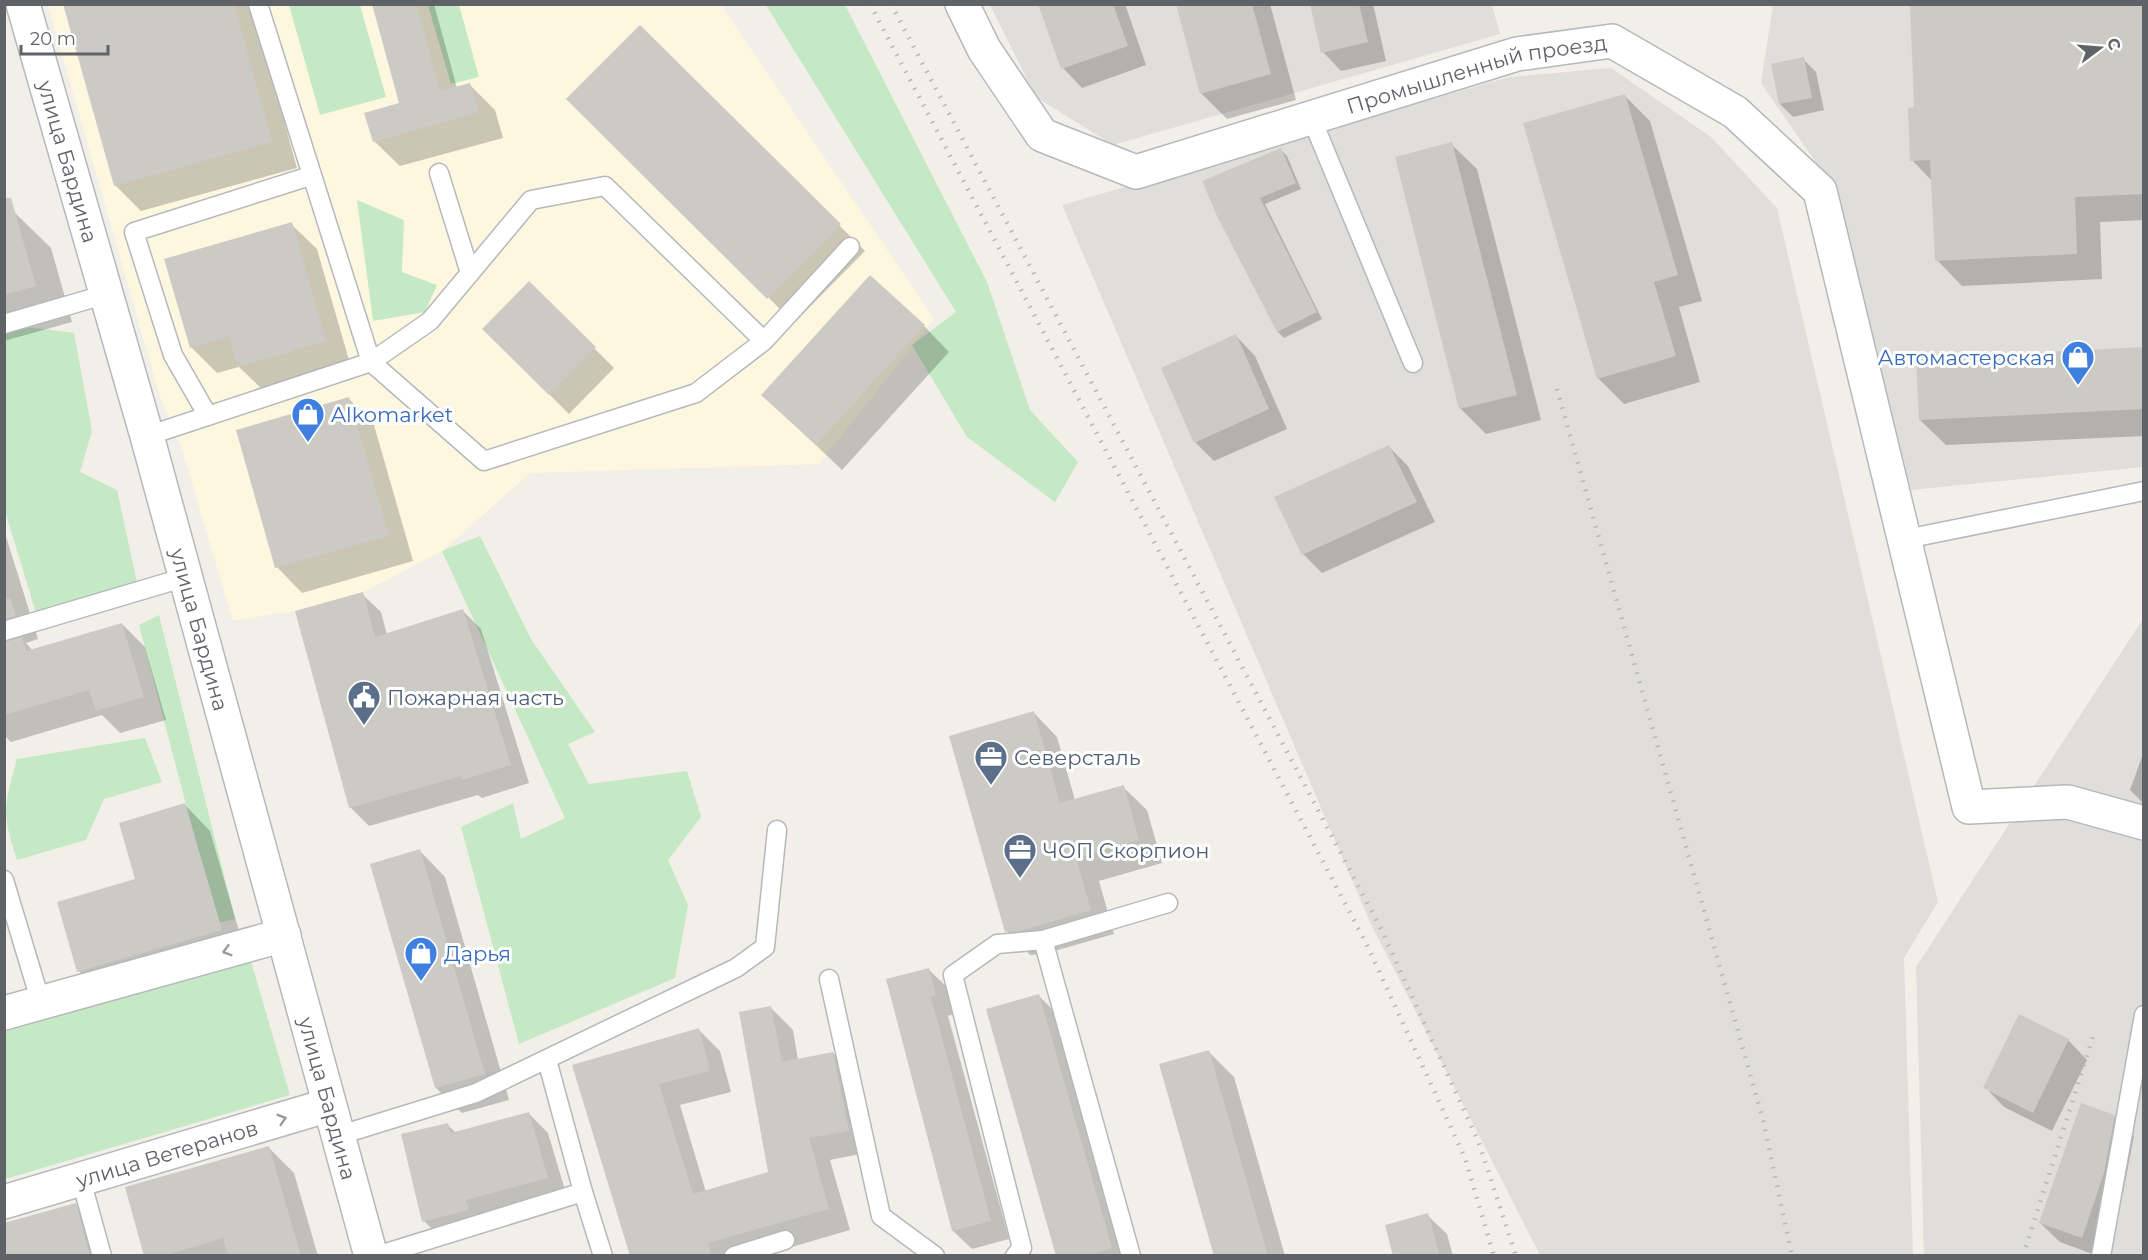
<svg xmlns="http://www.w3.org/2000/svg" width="2148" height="1260" viewBox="0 0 2148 1260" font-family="Montserrat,sans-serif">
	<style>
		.commercial { fill: #fef7e0 }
		.industrial { fill: #e0deda }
		.green { fill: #c5e8c5 }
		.shadow { fill: #0003 }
		.building { fill: #cccac5 }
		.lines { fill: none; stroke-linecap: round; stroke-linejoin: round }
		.service-casing { stroke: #b5b8bc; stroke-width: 21 }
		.minor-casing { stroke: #b5b8bc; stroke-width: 36 }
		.tertiary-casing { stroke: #b5b8bc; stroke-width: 36 }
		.service { stroke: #fff; stroke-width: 18 }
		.minor { stroke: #fff; stroke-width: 33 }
		.tertiary { stroke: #fff; stroke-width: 33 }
		.rail { stroke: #b6b7b8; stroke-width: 4.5; stroke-dasharray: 1.5 8; stroke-linecap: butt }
		.oneway { stroke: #979a9d }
		.labels { text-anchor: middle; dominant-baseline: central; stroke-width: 6; stroke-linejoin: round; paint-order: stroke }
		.street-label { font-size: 21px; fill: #5f6368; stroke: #fff }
		.shop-label { font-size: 21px; fill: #366cbe; stroke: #fff; text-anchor: start }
		.service-label { font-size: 21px; fill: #4e5e75; stroke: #fff; text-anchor: start }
	</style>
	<rect width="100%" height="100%" fill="#f1efe8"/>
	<path class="commercial" d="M48,5H721L934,319L819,464L530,473L442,551L363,592L295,611L233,621L182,449L160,396Z"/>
	<g class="industrial">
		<path d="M990,5H1492L1500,34L1113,145L1036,97Z"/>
		<path d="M1773,5H2143V467L1911,490L1835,190L1761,83Z"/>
		<path d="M1611,68L1711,137L1777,208L1938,902L1904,958L1913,1255H1540L1370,922L1062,205L1509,77Z"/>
		<path d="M2143,619V1255H1924L1916,967Z"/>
	</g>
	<g class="green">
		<path d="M289,5H360L386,97L320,115Z"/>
		<path d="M428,5H459L479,77L451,84Z"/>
		<path d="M766,5H845L987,282L1030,410L1078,462L1055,502L967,437L912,345L956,312Z"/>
		<path d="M357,200L404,220L402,272L437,285L425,312L373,321Z"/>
		<path d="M4,324L74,333L92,431L80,472L117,490L138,587L37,616L5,511Z"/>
		<path d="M480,536L531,639L595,732L568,744L589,784L687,771L701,817L668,860L688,905L675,978L519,1044L461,827L513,803L521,839L565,818L442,551Z"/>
		<path d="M159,615L235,919L217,923L139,625Z"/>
		<path d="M145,738L162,782L104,799L86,840L17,860C1,811 4,808 17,759Z"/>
		<path d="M251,961L290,1095L5,1179V1030Z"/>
	</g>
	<g class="shadow">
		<path d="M65,4H252L297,168L141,211L115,185Z"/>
		<path d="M373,4H434L457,88L469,84L495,110L503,138L400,166L374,141L401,104Z"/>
		<path d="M1040,4H1125L1146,65L1082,88L1063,68Z"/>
		<path d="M1177,4H1270L1296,100L1227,119L1201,93Z"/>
		<path d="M1312,4H1373L1386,61L1341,71L1323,52Z"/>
		<path d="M2144,4V220L2100,222L2102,279L1962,286L1937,260L1933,182L1912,160L1916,109Z"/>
		<path d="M640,27L865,251L794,323L568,99Z"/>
		<path d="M1803,59L1816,72L1824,110L1793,117L1780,104Z"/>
		<path d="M1625,96L1650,121L1702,301L1679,307L1700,382L1624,404L1598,378Z"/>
		<path d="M1451,144L1477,169L1541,420L1486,434L1461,409L1396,158Z"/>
		<path d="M1281,150L1287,156L1301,189L1265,204L1322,319L1284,338L1278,332L1204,182Z"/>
		<path d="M14,212L51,248L72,322L4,341V215Z"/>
		<path d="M291,224L317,249L351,367L265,392L239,367L217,373L192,348L166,260Z"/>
		<path d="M529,283L614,368L569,414L484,329Z"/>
		<path d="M924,326L949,352L842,470L763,395Z"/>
		<path d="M1236,336L1255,356L1287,429L1214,461L1195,442Z"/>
		<path d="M2144,349V436L1946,445L1920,420Z"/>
		<path d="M349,399L374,425L413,561L302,593L277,567Z"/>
		<path d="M1389,447L1408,466L1435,522L1322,573L1303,554Z"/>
		<path d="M4,530L38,639L26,643L33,651L122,624L145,647L166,720L120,733L102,715L11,742L4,735Z"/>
		<path d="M362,594L381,612L387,635L463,611L481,629L529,783L482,798L478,795L369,826L350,807Z"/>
		<path d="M1034,713L1057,737L1075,800L1123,787L1147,810L1162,863L1099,881L1114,934L1044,954L1030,955L1007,931Z"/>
		<path d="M2144,751V804L2130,790Z"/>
		<path d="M185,805L210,831L246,955L104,997L79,971Z"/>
		<path d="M420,851L445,877L509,1100L462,1113L436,1088Z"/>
		<path d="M929,970L948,988L954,1014L948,1016L1009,1239L972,1249L953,1231L888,980Z"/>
		<path d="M1039,996L1062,1019L1130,1256H1058Z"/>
		<path d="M771,1008L793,1030L798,1060L833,1053L855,1075L870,1152L830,1160L850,1230L761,1256H632L574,1066L698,1029L720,1051L731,1092L680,1105L706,1192L770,1173Z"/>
		<path d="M2068,1040L2087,1060L2052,1131L2004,1107L1985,1087Z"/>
		<path d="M1208,1051L1234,1077L1285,1256H1215Z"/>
		<path d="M529,1114L548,1133L567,1197L443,1240L424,1221L447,1124L456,1133Z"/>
		<path d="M2114,1116L2134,1136L2123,1193L2101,1256H2098L2060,1242L2040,1223Z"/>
		<path d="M269,1148L294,1173L318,1256H145Z"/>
		<path d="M75,1204L95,1224L104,1256H4Z"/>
		<path d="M1427,1215L1447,1234L1453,1256H1395Z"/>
	</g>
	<g class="building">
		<path d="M63,4H234L272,142L114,186Z"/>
		<path d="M372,4H416L440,91L470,83L479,112L373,142L364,113L399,103Z"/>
		<path d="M1038,4H1113L1128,46L1061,69Z"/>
		<path d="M1176,4H1252L1271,74L1200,94Z"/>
		<path d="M1310,4H1359L1368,42L1321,53Z"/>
		<path d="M1910,4H2144V194L2075,197L2077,254L1935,261L1930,160L1910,161L1908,108L1914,107Z"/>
		<path d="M640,25L841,224L767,299L566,99Z"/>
		<path d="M1804,57L1812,98L1779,104L1771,64Z"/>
		<path d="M1625,94L1678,275L1654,282L1676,356L1597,379L1523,123Z"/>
		<path d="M1452,142L1517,395L1459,409L1395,157Z"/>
		<path d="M1281,148L1296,183L1260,198L1317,312L1277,332L1217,216L1202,181Z"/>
		<path d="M4,198H11L36,286L4,295Z"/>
		<path d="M292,222L326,341L238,367L229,337L190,348L164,259Z"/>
		<path d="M870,275L925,325L816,445L761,395Z"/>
		<path d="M529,281L596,347L549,395L482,329Z"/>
		<path d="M1236,334L1269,409L1194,443L1161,368Z"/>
		<path d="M2144,347V409L1919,420L1916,358Z"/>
		<path d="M349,397L389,536L275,568L236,430Z"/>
		<path d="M1389,445L1417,502L1302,555L1274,497Z"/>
		<path d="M363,592L375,637L463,609L511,765L462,780L461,776L349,808L295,611Z"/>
		<path d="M10,598L16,616L4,619V599Z"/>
		<path d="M122,623L144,697L96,711L89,690L4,715V642L22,637L26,651Z"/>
		<path d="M1034,711L1060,803L1124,785L1139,840L1076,858L1091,910L1020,931L1005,932L949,736Z"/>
		<path d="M185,803L222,930L77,972L57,902L135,879L119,823Z"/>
		<path d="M420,849L485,1074L435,1088L370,864Z"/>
		<path d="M929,968L936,996L931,997L991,1221L952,1231L886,979Z"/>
		<path d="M1039,994L1112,1248L1087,1256H1056L986,1009Z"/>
		<path d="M771,1006L782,1062L833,1052L849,1131L809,1138L829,1209L708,1243L711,1256H630L572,1065L699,1028L710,1071L659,1084L693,1194L768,1172L739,1012Z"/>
		<path d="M2019,1014L2069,1039L2033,1113L1983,1088Z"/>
		<path d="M1209,1050L1268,1256H1214L1159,1064Z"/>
		<path d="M2081,1103L2115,1115L2104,1173L2082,1238L2039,1223Z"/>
		<path d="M529,1112L548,1178L466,1200L469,1210L422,1222L401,1134L448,1123L451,1133Z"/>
		<path d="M269,1146L301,1256H228L223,1238L163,1256H144L125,1187Z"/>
		<path d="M76,1203L90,1256H4V1223Z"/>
		<path d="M1428,1213L1440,1256H1393L1385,1225Z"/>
	</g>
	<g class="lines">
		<defs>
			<g id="service">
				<path d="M1311,117L1413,363"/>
				<path d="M439,173L470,273"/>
				<path d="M4,324L107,294"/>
				<path d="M764,341L605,186L531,200L430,321L371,362L484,461L696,393L764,341L850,247"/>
				<path d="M208,416L173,355L134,232L310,176"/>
				<path d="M147,436L371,362L258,4"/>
				<path d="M1906,539L2144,491"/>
				<path d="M4,631L186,577"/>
				<path d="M4,880L41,1003"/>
				<path d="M829,979L881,1216L935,1256"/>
				<path d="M337,1136L476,1093L736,968L765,947L777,830"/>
				<path d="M81,1180L102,1256"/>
				<path d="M583,1192L603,1256"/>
				<path d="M376,1256L583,1192L547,1060"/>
				<path d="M734,1256L785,1240"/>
				<path d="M1015,1256L1022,1248L953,975L997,944L1043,940"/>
				<path d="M1131,1256L1043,940L1168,903"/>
				<path d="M2101,1256L2144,1015"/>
			</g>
			<g id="minor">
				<path id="s1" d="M962,4L984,49L1042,135L1136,172L1517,54L1612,41L1735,112L1820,191L1969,807L2068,802L2144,823"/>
				<path d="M4,1013L284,935"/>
				<path id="s2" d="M4,1202L329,1105"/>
			</g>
			<g id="tertiary">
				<path id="s3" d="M23,4L147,436L371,1256"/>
			</g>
		</defs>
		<use href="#service" class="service-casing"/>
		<use href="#minor" class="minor-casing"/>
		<use href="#tertiary" class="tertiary-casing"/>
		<use href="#service" class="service"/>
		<use href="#minor" class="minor"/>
		<use href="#tertiary" class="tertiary"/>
		<g class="rail">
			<path d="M870,4L1367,945L1465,1158L1494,1256"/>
			<path d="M891,4L1381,929L1479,1143L1516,1256"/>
			<path d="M1557,389L1763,1120L1792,1256"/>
			<path d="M2023,1256L2094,1034"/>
		</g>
	</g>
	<defs><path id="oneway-chevron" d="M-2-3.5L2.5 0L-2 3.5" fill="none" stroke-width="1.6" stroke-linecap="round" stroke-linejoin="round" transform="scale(1.5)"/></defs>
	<g class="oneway">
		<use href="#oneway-chevron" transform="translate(227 951) rotate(164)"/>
		<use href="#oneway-chevron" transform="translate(282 1119) rotate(-17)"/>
	</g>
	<defs>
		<symbol id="shop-pin" viewBox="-11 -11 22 30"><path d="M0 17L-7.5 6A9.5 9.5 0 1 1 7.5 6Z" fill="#3f7fe0" stroke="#fff"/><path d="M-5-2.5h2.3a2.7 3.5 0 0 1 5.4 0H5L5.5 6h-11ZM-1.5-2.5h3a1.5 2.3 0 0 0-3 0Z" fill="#fff"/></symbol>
		<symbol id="civic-pin" viewBox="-11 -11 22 30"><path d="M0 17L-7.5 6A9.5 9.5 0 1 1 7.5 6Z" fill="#5c6f8a" stroke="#fff"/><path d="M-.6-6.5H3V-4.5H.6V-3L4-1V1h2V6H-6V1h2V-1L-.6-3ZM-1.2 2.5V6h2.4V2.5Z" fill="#fff"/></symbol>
		<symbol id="office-pin" viewBox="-11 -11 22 30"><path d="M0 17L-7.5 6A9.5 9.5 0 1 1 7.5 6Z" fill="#5c6f8a" stroke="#fff"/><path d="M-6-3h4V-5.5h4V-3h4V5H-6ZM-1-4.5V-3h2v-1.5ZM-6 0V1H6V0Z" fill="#fff"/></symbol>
	</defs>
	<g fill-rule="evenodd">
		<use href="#shop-pin" x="2059" y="338" width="38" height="52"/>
		<use href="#shop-pin" x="289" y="395" width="38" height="52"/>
		<use href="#civic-pin" x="345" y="678" width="38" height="52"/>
		<use href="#office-pin" x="972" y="738" width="38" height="52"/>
		<use href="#office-pin" x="1001" y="831" width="38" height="52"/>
		<use href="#shop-pin" x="402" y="934" width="38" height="52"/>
	</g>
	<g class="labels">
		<g class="street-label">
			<text stroke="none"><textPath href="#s1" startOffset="610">Промышленный проезд</textPath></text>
			<text stroke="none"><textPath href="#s3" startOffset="164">улица Бардина</textPath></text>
			<text stroke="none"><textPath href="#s3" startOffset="650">улица Бардина</textPath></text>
			<text stroke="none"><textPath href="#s3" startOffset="1136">улица Бардина</textPath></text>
			<text stroke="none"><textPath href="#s2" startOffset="170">улица Ветеранов</textPath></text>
		</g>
		<g class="shop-label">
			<text x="2055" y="357" text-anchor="end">Автомастерская</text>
			<text x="331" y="414">Alkomarket</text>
			<text x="444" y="953">Дарья</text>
		</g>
		<g class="service-label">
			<text x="387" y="697">Пожарная часть</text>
			<text x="1014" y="757">Северсталь</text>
			<text x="1043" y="850">ЧОП Скорпион</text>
		</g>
	</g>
	<rect width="2148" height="1260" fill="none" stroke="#5f6368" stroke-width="12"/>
	<g transform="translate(2100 48) rotate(74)" stroke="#ffffff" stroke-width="4.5" paint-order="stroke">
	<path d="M0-4.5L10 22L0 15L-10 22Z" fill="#5f6368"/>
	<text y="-9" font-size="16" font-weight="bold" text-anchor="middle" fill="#5f6368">С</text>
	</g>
	<path d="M21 45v9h87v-9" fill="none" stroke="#5f6368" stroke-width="3"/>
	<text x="30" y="45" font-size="18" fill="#5f6368" stroke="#ffffff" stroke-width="4.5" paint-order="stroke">20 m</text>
</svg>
